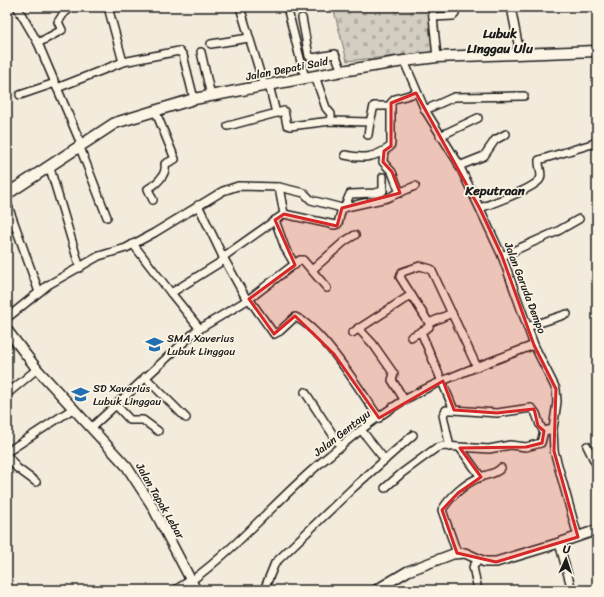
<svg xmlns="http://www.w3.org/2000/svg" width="604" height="597" viewBox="0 0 604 597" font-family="Sriracha,sans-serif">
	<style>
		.cemetery { fill: url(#cemetery-stones); stroke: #78756e }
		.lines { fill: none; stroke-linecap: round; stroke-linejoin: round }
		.minor-casing { stroke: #1c1c1c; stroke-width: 10 }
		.tertiary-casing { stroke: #1c1c1c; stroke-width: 12 }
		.secondary-casing { stroke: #1c1c1c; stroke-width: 13 }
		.minor { stroke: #fcf5e5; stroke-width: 7 }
		.tertiary { stroke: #fcf5e5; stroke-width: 9 }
		.secondary { stroke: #fcf5e5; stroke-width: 10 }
		.marked { fill: #d62828; fill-opacity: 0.2; stroke: #d62828; stroke-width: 3; stroke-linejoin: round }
		.labels { text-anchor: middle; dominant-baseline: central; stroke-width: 3.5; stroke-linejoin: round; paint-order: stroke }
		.street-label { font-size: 11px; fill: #1c1c1c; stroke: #fcf5e5 }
		.poi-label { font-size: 11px; fill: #1c1c1c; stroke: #fcf5e5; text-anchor: start }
		.quarter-label { font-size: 13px; font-weight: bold; fill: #1c1c1c; stroke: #fcf5e5 }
	</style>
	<defs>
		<pattern id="cemetery-stones" width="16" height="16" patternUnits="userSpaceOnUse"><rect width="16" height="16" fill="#d3cec1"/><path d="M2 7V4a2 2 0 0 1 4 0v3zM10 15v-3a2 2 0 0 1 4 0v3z" fill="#b5b0a5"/></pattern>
	</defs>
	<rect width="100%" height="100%" fill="#f3ecdd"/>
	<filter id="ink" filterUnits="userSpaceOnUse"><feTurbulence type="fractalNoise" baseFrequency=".025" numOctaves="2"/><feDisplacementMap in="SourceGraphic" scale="8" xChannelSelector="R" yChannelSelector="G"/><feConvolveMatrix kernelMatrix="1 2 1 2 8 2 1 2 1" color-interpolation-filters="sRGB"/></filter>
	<g filter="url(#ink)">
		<path class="cemetery" d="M333,7H429L434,52L347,61Z"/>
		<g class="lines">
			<defs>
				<g id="minor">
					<path d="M17,7L38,43"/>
					<path d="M72,7L64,13L58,22L62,30L38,43L81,144"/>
					<path d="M108,7L123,62"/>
					<path d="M240,7L264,86"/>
					<path d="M287,7L305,78"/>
					<path d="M432,7L437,57"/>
					<path d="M511,7L520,54"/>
					<path d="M433,17L453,16L455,14V7"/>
					<path d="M302,18L309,56L313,58L335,54L342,71"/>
					<path d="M211,44L249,38"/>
					<path d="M201,52L211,96"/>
					<path d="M404,61L425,110L457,161L480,209L502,256L534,345L556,389L557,402L553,429L554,451L578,537"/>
					<path d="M315,76L326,108L331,114V121"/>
					<path d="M269,85L276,113"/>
					<path d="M57,88L123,62L179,51L183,55L194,99"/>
					<path d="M20,95L55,83"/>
					<path d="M425,110L454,97L524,96"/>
					<path d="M370,122L374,106H391"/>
					<path d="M228,126L284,111L287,125L290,126L331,121L370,122L368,135"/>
					<path d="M440,136L478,118"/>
					<path d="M79,145L107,217"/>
					<path d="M384,151L383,162L392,172L400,193"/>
					<path d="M345,155C363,159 374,158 390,147L391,144V103L395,99L416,93"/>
					<path d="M49,165L80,268"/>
					<path d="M459,166L484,156L495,140L506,134"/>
					<path d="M279,187L284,214"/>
					<path d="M153,200L148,189C156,184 167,175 165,164L175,159L155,110"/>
					<path d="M7,203L39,292"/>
					<path d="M198,205L223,257L247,300"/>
					<path d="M344,208L350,194L375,193L383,191V177"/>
					<path d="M480,208C491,204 535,188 540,179C543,174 538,166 539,160L592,144L597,141"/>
					<path d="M275,220L285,248L295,265"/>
					<path d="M133,244L171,293"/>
					<path d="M502,256L558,231L579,219"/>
					<path d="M223,257L284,214L335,225L338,224L342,208"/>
					<path d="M312,270L345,241L355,235"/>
					<path d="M249,299L274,334L280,331L295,317C322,328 362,393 379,418"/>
					<path d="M7,318L48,285L99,256L126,248L154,233L223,191L238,186L279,187L304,193L311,200L342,208L387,198L415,186"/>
					<path d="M429,323L400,277L402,272L420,266L431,269L477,367"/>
					<path d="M527,327L567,314"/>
					<path d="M358,328L373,344L394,374L392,380L405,401"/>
					<path d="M200,329L171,293L224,260"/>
					<path d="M421,332L454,410L497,413L531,408C539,412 537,425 544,431"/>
					<path d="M352,333L411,295"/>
					<path d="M411,337L429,327V323L452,313"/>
					<path d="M145,377L186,418"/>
					<path d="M305,392L341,447"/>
					<path d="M7,394L37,369"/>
					<path d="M116,405L130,420H143L158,431"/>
					<path d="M92,427L196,331L249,299L300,260H303L327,288"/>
					<path d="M362,431L385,460"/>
					<path d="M587,446L597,466"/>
					<path d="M450,447L443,415L446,410H454"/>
					<path d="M460,448L481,477"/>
					<path d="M7,452L74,408"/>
					<path d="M7,455L17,468L36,482"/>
					<path d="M385,488L402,473L436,448L444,446L489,449L510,445L526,447L541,443L544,431L553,429"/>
					<path d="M559,543L572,590"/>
					<path d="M457,553L442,510C450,497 466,482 481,477C488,474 496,474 501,468"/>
					<path d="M191,581C242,544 281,494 330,455C357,432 388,408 419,392C456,373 496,360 534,345"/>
					<path d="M264,590L275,563L353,488L413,435"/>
					<path d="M478,590L473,567L478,560"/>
				</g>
				<g id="tertiary">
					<path d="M7,330L37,369L127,467L151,504L196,590"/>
					<path d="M177,590L191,581"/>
					<path d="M376,590L408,571L453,554L465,553L485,562H496L559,543L597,530"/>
				</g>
				<path id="secondary" d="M7,194L115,123L194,99L342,71L404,61L437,57L597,51"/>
			</defs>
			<use href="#minor" class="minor-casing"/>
			<use href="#tertiary" class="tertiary-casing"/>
			<use href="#secondary" class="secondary-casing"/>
			<use href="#minor" class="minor"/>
			<use href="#tertiary" class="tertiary"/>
			<use href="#secondary" class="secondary"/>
		</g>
	</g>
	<path class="marked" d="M416,93L480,209L502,256L534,345L556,389L554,451L578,537L496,562L457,553L442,510L458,493L481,477L460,448L526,447L542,443L544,431L538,426L534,409L497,413L454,410L443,381L379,418L334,354L295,316L274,334L249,299L295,265L275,220L284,214L337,226L342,208L400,193L392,172L383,162L384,151L391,146V103Z"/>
	<defs>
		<symbol id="school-bare" viewBox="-9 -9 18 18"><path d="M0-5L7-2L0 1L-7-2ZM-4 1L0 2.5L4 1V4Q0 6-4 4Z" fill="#1f6fb2" stroke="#fcf5e5" stroke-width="2.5" paint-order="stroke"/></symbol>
	</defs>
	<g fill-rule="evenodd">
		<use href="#school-bare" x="142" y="332" width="25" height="25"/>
		<use href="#school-bare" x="68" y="382" width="25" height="25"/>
	</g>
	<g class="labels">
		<g class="street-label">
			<text transform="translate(287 69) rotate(-11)">Jalan Depati Said</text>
			<text transform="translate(525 288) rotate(69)">Jalan Garuda Dempo</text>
			<text transform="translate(342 433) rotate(-38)">Jalan Gentayu</text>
			<text transform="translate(160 501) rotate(60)">Jalan Tapak Lebar</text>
		</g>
		<g class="poi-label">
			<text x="167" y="338">SMA Xaverius<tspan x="167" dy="13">Lubuk Linggau</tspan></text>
			<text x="93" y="388">SD Xaverius<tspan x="93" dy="13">Lubuk Linggau</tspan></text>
		</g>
		<g class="quarter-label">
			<text x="500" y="33">Lubuk<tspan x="500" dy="15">Linggau Ulu</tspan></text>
			<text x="495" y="190">Keputraan</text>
		</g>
	</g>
	<rect width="604" height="597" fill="none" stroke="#fcf5e5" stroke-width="24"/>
	<rect x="12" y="12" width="580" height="573" fill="none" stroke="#1c1c1c" stroke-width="1.5" filter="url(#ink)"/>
	<g transform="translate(566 559) rotate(3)" stroke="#fcf5e5" stroke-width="3" paint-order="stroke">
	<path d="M0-3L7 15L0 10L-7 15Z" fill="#1c1c1c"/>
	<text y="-6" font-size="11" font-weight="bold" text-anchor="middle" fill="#1c1c1c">U</text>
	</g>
</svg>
